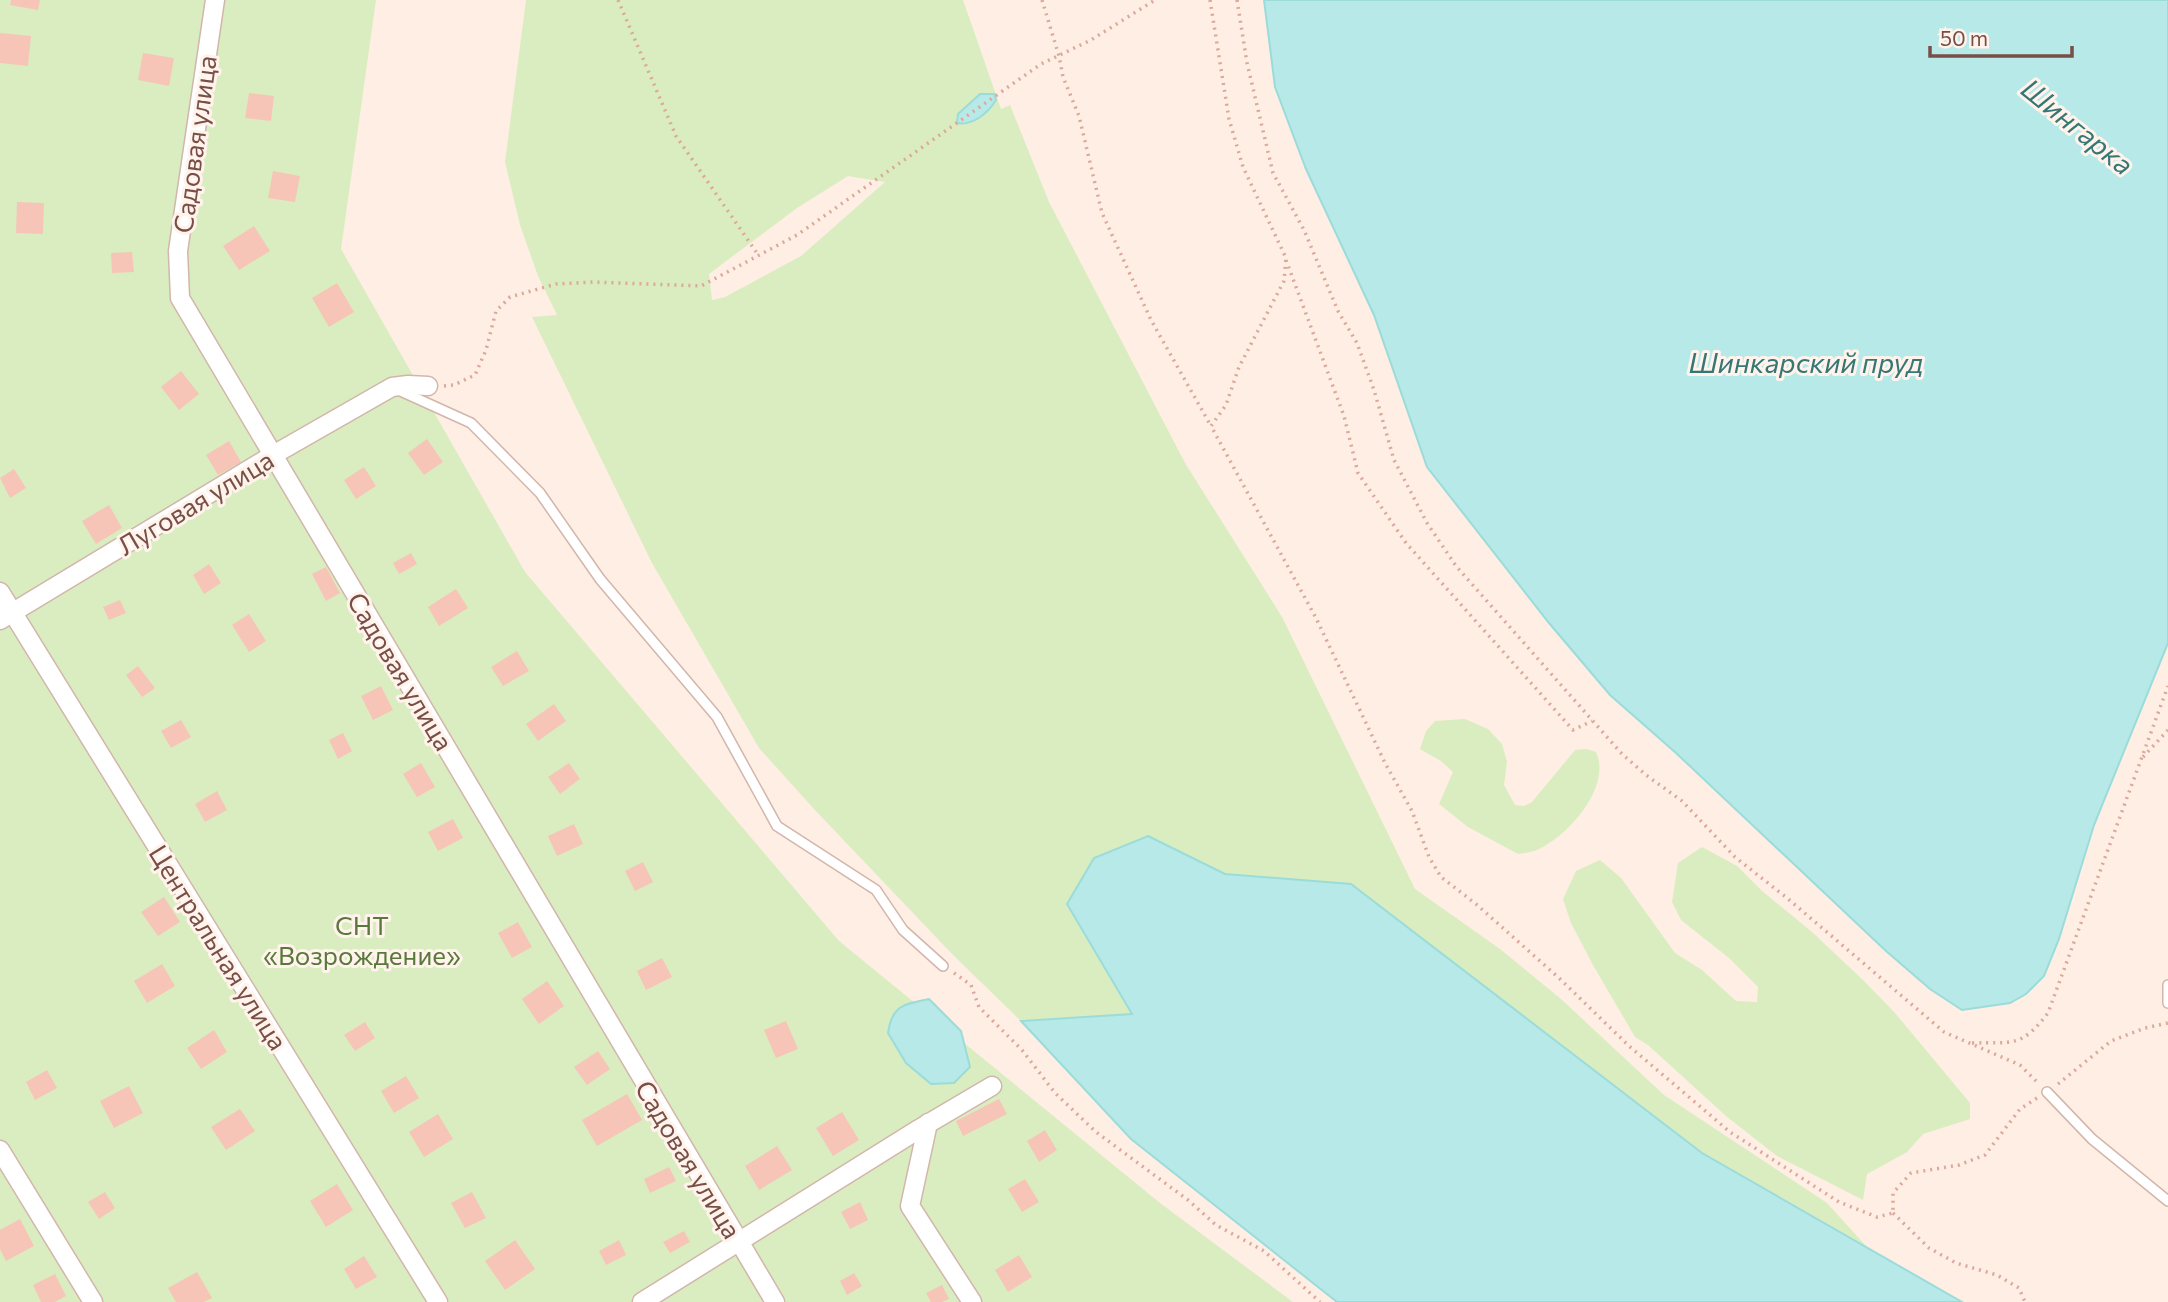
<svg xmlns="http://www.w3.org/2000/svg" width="2168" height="1302" viewBox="0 0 2168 1302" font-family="Commissioner,sans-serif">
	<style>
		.green { fill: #daedc0; fill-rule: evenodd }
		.water { fill: #b6e9e7; stroke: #9bdcda; stroke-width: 2 }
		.building { fill: #f6c5b8 }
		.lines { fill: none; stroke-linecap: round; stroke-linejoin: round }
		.service-casing { stroke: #d2b6ab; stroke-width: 12 }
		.minor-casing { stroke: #d2b6ab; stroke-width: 21 }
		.path { stroke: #dba89b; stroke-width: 3.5; stroke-dasharray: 2 5; stroke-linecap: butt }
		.service { stroke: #fff; stroke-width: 9 }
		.minor { stroke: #fff; stroke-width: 18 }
		.labels { text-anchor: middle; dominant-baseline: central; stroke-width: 6; stroke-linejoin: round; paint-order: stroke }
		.street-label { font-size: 26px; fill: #784f47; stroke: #fff3eb }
		.park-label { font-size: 26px; fill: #58793b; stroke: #fff3eb }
		.water-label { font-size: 28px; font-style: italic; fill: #367776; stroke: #fff3eb }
	</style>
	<rect width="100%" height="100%" fill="#feeee3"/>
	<g class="green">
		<path d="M0,0H376L341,249L525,572L839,941L1160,1203L1293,1302H0Z"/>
		<path d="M526,0H963L1001,109L1010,105L1049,202L1185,463L1282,617L1415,889L1500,949L1561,999L1664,1095L1827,1203L1866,1246L1702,1153L1351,884L1225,874L1148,836L1133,1014L1021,1021L954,956L814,809L759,748L652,563L532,317L557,315L538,276L520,225L505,162ZM848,176L885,182L801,256L725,297L712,300L709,274L797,208Z"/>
		<path d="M1465,719L1488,729L1502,744L1507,762L1504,785L1515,805L1524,806L1532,802L1575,750L1586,749L1596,752C1612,786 1569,835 1539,849C1533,852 1525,853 1518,854L1468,827L1439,804L1453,772L1441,761L1420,749L1426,731L1435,721Z"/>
		<path d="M1702,847L1737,866L1762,891L1812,932L1863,980L1895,1013L1970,1103V1119L1923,1134L1907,1152L1867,1174L1863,1200L1777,1156L1726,1116L1648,1045L1635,1037L1593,965L1571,923L1563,899L1576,871L1600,860L1621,878L1675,953L1702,970L1736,1001L1757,1002L1758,987L1729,958L1681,920L1672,902L1678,863Z"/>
	</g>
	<g class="water">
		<path d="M1264,0H2168V643L2094,825L2059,939L2044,976L2026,994L2010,1003L1962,1010L1930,989L1886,951L1676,753L1610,695L1549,623L1427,467L1374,315L1306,169L1275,87Z"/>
		<path d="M980,94H994L996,100C988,113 973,126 957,123L958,114Z"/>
		<path d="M1148,836L1225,874L1351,884L1702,1153L1962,1302H1337L1131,1139L1021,1021L1132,1014L1067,904L1094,858Z"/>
		<path d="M929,999L961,1031L970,1067L954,1083L931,1084L906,1063L888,1033C892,1005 904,1004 929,999Z"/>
	</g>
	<g class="building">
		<path d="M11,0H40L38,10L10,5Z"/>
		<path d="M0,33L31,36L28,66L0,63Z"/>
		<path d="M143,53L174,58L169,86L138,80Z"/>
		<path d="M249,93L274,96L271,121L245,118Z"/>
		<path d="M273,171L300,176L295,202L268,198Z"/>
		<path d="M17,202L44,203L43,234L16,233Z"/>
		<path d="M254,226L270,251L239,270L223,246Z"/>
		<path d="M132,252L134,272L112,273L111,253Z"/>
		<path d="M337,283L354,312L329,327L312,298Z"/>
		<path d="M181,371L199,394L179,410L161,387Z"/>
		<path d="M427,439L443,462L424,475L408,453Z"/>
		<path d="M229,441L241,462L218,475L206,455Z"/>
		<path d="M364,467L376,486L356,499L344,480Z"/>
		<path d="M14,469L26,488L10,498L0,478Z"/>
		<path d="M109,505L122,528L96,544L82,521Z"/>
		<path d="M411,553L417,564L399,574L393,563Z"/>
		<path d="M209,564L221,583L204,594L193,575Z"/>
		<path d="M326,567L340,593L326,601L312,574Z"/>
		<path d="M456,589L468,608L439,626L428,607Z"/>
		<path d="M120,600L126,613L109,620L103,607Z"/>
		<path d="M249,614L266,641L249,652L232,625Z"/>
		<path d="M517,651L529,671L503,686L491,667Z"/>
		<path d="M138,666L155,688L142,697L126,675Z"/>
		<path d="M381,686L393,710L373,720L361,696Z"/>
		<path d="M554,704L566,721L538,741L526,724Z"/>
		<path d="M181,720L191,737L171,748L161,731Z"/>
		<path d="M343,733L352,751L338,759L329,740Z"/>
		<path d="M421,763L435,787L417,797L403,774Z"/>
		<path d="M569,763L580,779L560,794L548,777Z"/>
		<path d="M217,791L227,810L205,822L195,804Z"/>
		<path d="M453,819L463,838L438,851L428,832Z"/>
		<path d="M574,824L583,844L557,856L548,836Z"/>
		<path d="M643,862L653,882L635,891L625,871Z"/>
		<path d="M164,897L180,922L158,936L141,912Z"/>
		<path d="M518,922L532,947L512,958L498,933Z"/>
		<path d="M662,958L672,977L646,990L637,971Z"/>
		<path d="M162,964L175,986L147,1003L134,981Z"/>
		<path d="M547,981L564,1006L539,1024L522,999Z"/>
		<path d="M786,1021L798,1049L776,1058L764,1030Z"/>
		<path d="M365,1022L375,1038L355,1051L344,1035Z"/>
		<path d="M214,1030L227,1052L201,1069L187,1048Z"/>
		<path d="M598,1051L610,1069L587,1085L574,1067Z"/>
		<path d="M47,1070L57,1088L35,1100L26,1082Z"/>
		<path d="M406,1076L419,1098L394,1113L381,1091Z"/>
		<path d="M129,1086L143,1113L114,1128L100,1101Z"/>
		<path d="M627,1094L642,1120L597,1146L582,1120Z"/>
		<path d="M999,1099L1007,1114L963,1136L956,1121Z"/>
		<path d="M240,1109L255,1131L226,1150L211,1127Z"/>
		<path d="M842,1112L859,1140L833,1156L816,1128Z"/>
		<path d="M438,1114L453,1139L424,1157L409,1132Z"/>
		<path d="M1045,1130L1057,1150L1039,1162L1027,1141Z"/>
		<path d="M777,1146L792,1170L759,1190L745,1166Z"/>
		<path d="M669,1167L676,1181L650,1193L644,1179Z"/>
		<path d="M1025,1179L1039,1202L1022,1212L1008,1189Z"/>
		<path d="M337,1184L353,1210L326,1227L310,1201Z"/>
		<path d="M105,1192L115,1208L99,1219L88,1202Z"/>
		<path d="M472,1192L486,1218L465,1228L451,1203Z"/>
		<path d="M860,1202L868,1220L850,1229L841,1212Z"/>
		<path d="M20,1219L34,1246L6,1261L0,1249V1230Z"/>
		<path d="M684,1231L690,1242L670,1253L663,1242Z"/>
		<path d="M515,1240L535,1269L505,1290L485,1261Z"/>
		<path d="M619,1240L626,1255L606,1265L599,1251Z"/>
		<path d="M1019,1255L1032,1277L1008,1292L995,1270Z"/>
		<path d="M364,1256L377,1277L356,1289L344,1269Z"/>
		<path d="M197,1272L212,1298L204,1302H176L168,1288Z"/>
		<path d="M854,1273L862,1286L847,1295L840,1281Z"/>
		<path d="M55,1274L66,1296L55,1302H41L33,1285Z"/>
		<path d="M942,1285L949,1299L942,1302H931L926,1293Z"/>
	</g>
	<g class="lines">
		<defs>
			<g id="service">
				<path d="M396,389L471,423L540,493L600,579L717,717L777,826L876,890L903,930L943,966"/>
				<path d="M2168,985V1003"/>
				<path d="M2047,1092L2092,1139L2168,1201"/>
			</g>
			<g id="minor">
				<path d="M215,0L178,251L180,298L775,1302"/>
				<path d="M0,592L438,1302"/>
				<path d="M0,620L273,455L392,387L408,385L428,386"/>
				<path d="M928,1123L910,1206L972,1302"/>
				<path d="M0,1150L93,1302"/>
				<path d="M642,1302L919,1129L992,1086"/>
			</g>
		</defs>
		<use href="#service" class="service-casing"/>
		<use href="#minor" class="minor-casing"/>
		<g class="path">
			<path d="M618,0L676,136L759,256"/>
			<path d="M1042,0L1059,56L1063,77L1079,116L1102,213L1151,320L1211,426"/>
			<path d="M1210,0L1229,119L1243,167L1286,258L1284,281L1239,367L1226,405L1211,426L1316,618L1385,763L1412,811L1429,857L1441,877L1476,904L1559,978L1629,1046L1730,1132L1839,1202L1877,1217L1893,1213V1193L1911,1173L1959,1165L1985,1155L2020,1109L2037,1098"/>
			<path d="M1237,0L1247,63L1273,173L1304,230L1338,311L1357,343L1374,390L1394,460L1427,523L1456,566L1622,754L1646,775L1682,801L1735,857L1787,898L1944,1032L2020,1065L2038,1083"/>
			<path d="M1286,260L1344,416L1358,473L1406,543L1573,730L1592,721"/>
			<path d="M444,386L454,385L475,375L486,350L496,311L510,297L556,284L593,282L701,286L797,235L1041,64L1091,40L1155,0"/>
			<path d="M2143,757L2168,730"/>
			<path d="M954,973L971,985L979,1007L1022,1050L1055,1093L1096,1132L1188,1200L1216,1225L1264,1251L1320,1302"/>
			<path d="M1972,1043C2013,1042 2021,1048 2048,1013L2168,686"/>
			<path d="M2058,1084L2111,1041L2145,1028L2168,1023"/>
			<path d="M1893,1213L1929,1248L1956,1263L1997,1275L2019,1288L2025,1302"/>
		</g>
		<use href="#service" class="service"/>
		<use href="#minor" class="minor"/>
	</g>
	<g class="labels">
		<g class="street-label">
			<text transform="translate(194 144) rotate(-82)">Садовая улица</text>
			<text transform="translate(195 502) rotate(-31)">Луговая улица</text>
			<text transform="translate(401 671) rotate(59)">Садовая улица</text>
			<text transform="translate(219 947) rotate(58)">Центральная улица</text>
			<text transform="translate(689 1159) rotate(59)">Садовая улица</text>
		</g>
		<g class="park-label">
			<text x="362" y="924">СНТ<tspan x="362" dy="30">«Возрождение»</tspan></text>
		</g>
		<g class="water-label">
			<text transform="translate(2078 126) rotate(39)">Шингарка</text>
			<text x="1806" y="362">Шинкарский пруд</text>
		</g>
	</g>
	<path d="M1930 46v10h142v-10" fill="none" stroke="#784f47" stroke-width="3.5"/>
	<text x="1940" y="46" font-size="21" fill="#784f47" stroke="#fff3eb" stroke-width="5" paint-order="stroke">50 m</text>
</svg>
